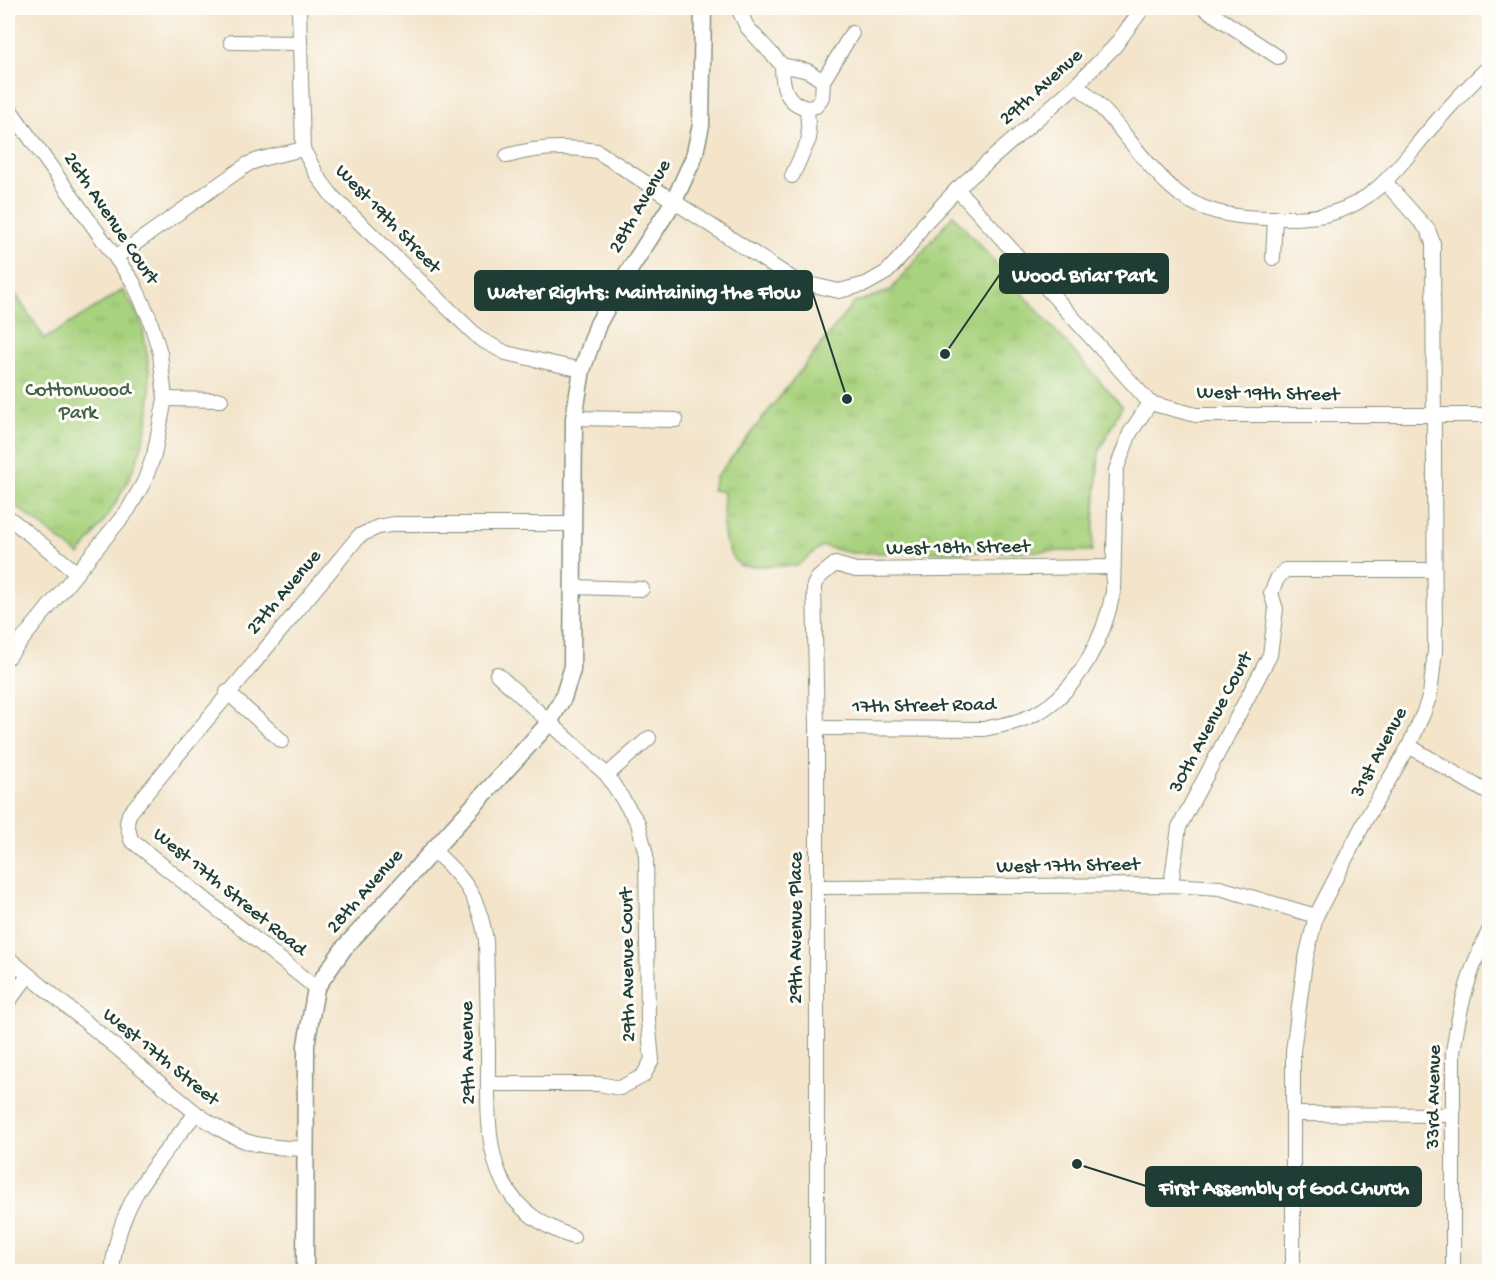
<svg xmlns="http://www.w3.org/2000/svg" width="1497" height="1279" viewBox="0 0 1497 1279" font-family="'Gochi Hand',sans-serif">
	<style>
		.park { fill: url(#park-tufts); stroke: #648859; stroke-width: 1.5 }
		.lines { fill: none; stroke-linecap: round; stroke-linejoin: round }
		.minor-casing { stroke: #89907f; stroke-width: 16 }
		.tertiary-casing { stroke: #89907f; stroke-width: 19 }
		.minor { stroke: #fff; stroke-width: 14 }
		.tertiary { stroke: #fff; stroke-width: 16 }
		.labels { text-anchor: middle; dominant-baseline: central; stroke-width: 6; stroke-linejoin: round; paint-order: stroke }
		.street-label { font-size: 20px; fill: #1f3d34; stroke: #fdfcf7 }
		.park-label { font-size: 20px; fill: #426246; stroke: #fdfcf7 }
		.leader { fill: none; stroke: #1f3d34; stroke-width: 2 }
		.callout-dot { fill: #1f3d34; stroke: #fdfcf7; stroke-width: 2 }
		.callout { fill: #1f3d34; stroke: #1f3d34; stroke-width: 2 }
		.callout-label { font-size: 21px; text-anchor: middle; font-weight: bold; fill: #fff }
	</style>
	<defs>
		<pattern id="park-tufts" width="24" height="20" patternUnits="userSpaceOnUse" patternTransform="scale(1.5)"><rect width="24" height="20" fill="#a9d27e"/><path d="M3 7l-1-3M5 7V3M7 7l1-3M15 17l-1-3M17 17v-4M19 17l1-3" fill="none" stroke="#91b56e"/></pattern>
	</defs>
	<rect width="100%" height="100%" fill="#fdfcf7"/>
	<filter id="ink" filterUnits="userSpaceOnUse"><feTurbulence type="fractalNoise" baseFrequency=".0167" numOctaves="2"/><feDisplacementMap in="SourceGraphic" scale="12" xChannelSelector="R" yChannelSelector="G"/><feConvolveMatrix kernelMatrix="1 2 1 2 8 2 1 2 1" color-interpolation-filters="sRGB"/></filter>
	<filter id="wash" filterUnits="userSpaceOnUse"><feTurbulence type="fractalNoise" baseFrequency=".008" numOctaves="4" result="noise"/><feDisplacementMap in="SourceGraphic" scale="24" xChannelSelector="R" yChannelSelector="G"/><feGaussianBlur stdDeviation="1.35" result="paint"/><feColorMatrix in="noise" values="0 0 0 0 0 0 0 0 0 0 0 0 0 0 0 0 0 1.4 0 .05"/><feComposite in="paint" operator="in"/></filter>
	<g filter="url(#wash)">
		<rect width="100%" height="100%" fill="#f3e4ca"/>
		<g class="park">
			<path d="M953,215L1122,406L1099,452L1092,551L851,553L822,546L797,566H740C719,547 723,518 724,492L712,490L716,477L854,303L890,291Z"/>
			<path d="M8,283L45,339L123,290C129,300 137,311 141,322C144,332 145,344 147,354C161,434 127,494 79,555L8,500Z"/>
		</g>
	</g>
	<g filter="url(#ink)">
		<g class="lines">
			<defs>
				<g id="minor">
					<path d="M299,8L303,149L318,177L333,197L480,339L506,353L582,370"/>
					<path d="M738,8L747,27L782,65C782,85 785,103 807,108"/>
					<path d="M1204,8L1278,57"/>
					<path d="M231,42L299,43"/>
					<path d="M782,65L808,71L823,81"/>
					<path d="M1076,85C1114,113 1137,157 1172,188C1198,212 1231,217 1265,218C1287,218 1311,219 1332,213C1378,200 1401,163 1430,129C1449,107 1468,86 1490,66"/>
					<path d="M8,107L133,282L149,317L160,353L165,399L154,455L144,482L128,510L8,657"/>
					<path d="M807,108L816,106L822,97L823,81L852,33"/>
					<path d="M507,156C536,147 566,146 597,151L796,281L839,291L866,284L887,272L907,250L924,224L957,189L1076,85L1114,47L1143,8"/>
					<path d="M792,176L809,139L807,108"/>
					<path d="M957,189L1150,403L1196,415H1490"/>
					<path d="M116,257L248,164L261,159L303,149"/>
					<path d="M1273,258L1275,218"/>
					<path d="M165,399L221,400"/>
					<path d="M574,418L676,420"/>
					<path d="M8,517L76,572"/>
					<path d="M573,587L642,589"/>
					<path d="M227,692L282,741"/>
					<path d="M817,728L984,729C1002,725 1021,722 1037,713C1078,691 1105,636 1113,592L1116,470L1130,433L1150,403"/>
					<path d="M1409,746L1490,794"/>
					<path d="M607,775L649,738"/>
					<path d="M432,849C465,880 478,894 486,940C487,980 488,1020 488,1060C488,1141 483,1205 573,1237"/>
					<path d="M1171,885L1179,827L1270,655L1276,609L1271,593L1277,579L1285,570H1434"/>
					<path d="M817,887L1171,885L1220,888L1316,916"/>
					<path d="M8,958L196,1113C240,1144 251,1146 305,1149"/>
					<path d="M316,988L131,840L127,823L129,814L359,536L378,527L395,524H573"/>
					<path d="M8,1002L28,976"/>
					<path d="M488,1084H599L620,1088L643,1076L652,1060L648,1020L646,855L638,823L607,775L497,674"/>
					<path d="M1293,1114L1452,1115"/>
					<path d="M112,1272C118,1201 155,1166 196,1113"/>
					<path d="M817,1272V728L814,585L818,578L835,564L856,570L1113,567"/>
					<path d="M1289,1272L1293,1263V1051L1305,962L1316,916L1366,819L1409,746L1423,714L1430,695L1435,651L1433,243L1428,230L1386,183"/>
					<path d="M1453,1272V1052C1459,1008 1469,968 1490,929"/>
				</g>
				<path id="tertiary" d="M305,1272L306,1045L316,988L344,948L548,724L563,698L572,670L574,418L582,370L598,324L617,289L674,201L694,157L701,125L703,8"/>
			</defs>
			<use href="#minor" class="minor-casing"/>
			<use href="#tertiary" class="tertiary-casing"/>
			<use href="#minor" class="minor"/>
			<use href="#tertiary" class="tertiary"/>
		</g>
	</g>
	<g class="labels">
		<g class="street-label">
			<text transform="translate(1042 88) rotate(-42)">29th Avenue</text>
			<text transform="translate(641 207) rotate(-60)">28th Avenue</text>
			<text transform="translate(110 219) rotate(56)">26th Avenue Court</text>
			<text transform="translate(387 220) rotate(46)">West 19th Street</text>
			<text transform="translate(1268 395) rotate(1)">West 19th Street</text>
			<text transform="translate(958 549) rotate(-1)">West 18th Street</text>
			<text transform="translate(285 593) rotate(-50)">27th Avenue</text>
			<text transform="translate(924 707) rotate(-1)">17th Street Road</text>
			<text transform="translate(1212 723) rotate(-62)">30th Avenue Court</text>
			<text transform="translate(1380 753) rotate(-62)">31st Avenue</text>
			<text transform="translate(1068 867) rotate(-1)">West 17th Street</text>
			<text transform="translate(366 892) rotate(-49)">28th Avenue</text>
			<text transform="translate(229 893) rotate(39)">West 17th Street Road</text>
			<text transform="translate(797 928) rotate(-90)">29th Avenue Place</text>
			<text transform="translate(629 965) rotate(-91)">29th Avenue Court</text>
			<text transform="translate(469 1053) rotate(-91)">29th Avenue</text>
			<text transform="translate(160 1058) rotate(39)">West 17th Street</text>
			<text transform="translate(1435 1097) rotate(-89)">33rd Avenue</text>
		</g>
		<g class="park-label">
			<text x="78" y="391">Cottonwood<tspan x="78" dy="23">Park</tspan></text>
		</g>
	</g>
	<path class="leader" d="M945 354L1000 274M847 399L812 291M1077 1164L1146 1186"/>
	<g class="callout-dot">
		<circle cx="945" cy="354" r="6"/>
		<circle cx="847" cy="399" r="6"/>
		<circle cx="1077" cy="1164" r="6"/>
	</g>
	<g class="callout">
		<rect x="1000" y="254" width="168" height="39" rx="6"/>
		<rect x="475" y="271" width="337" height="39" rx="6"/>
		<rect x="1146" y="1167" width="275" height="39" rx="6"/>
	</g>
	<g class="callout-label">
		<text x="1084" y="281">Wood Briar Park</text>
		<text x="644" y="298">Water Rights: Maintaining the Flow</text>
		<text x="1284" y="1194">First Assembly of God Church</text>
	</g>
	<rect width="1497" height="1279" fill="none" stroke="#fdfcf7" stroke-width="30"/>
</svg>
